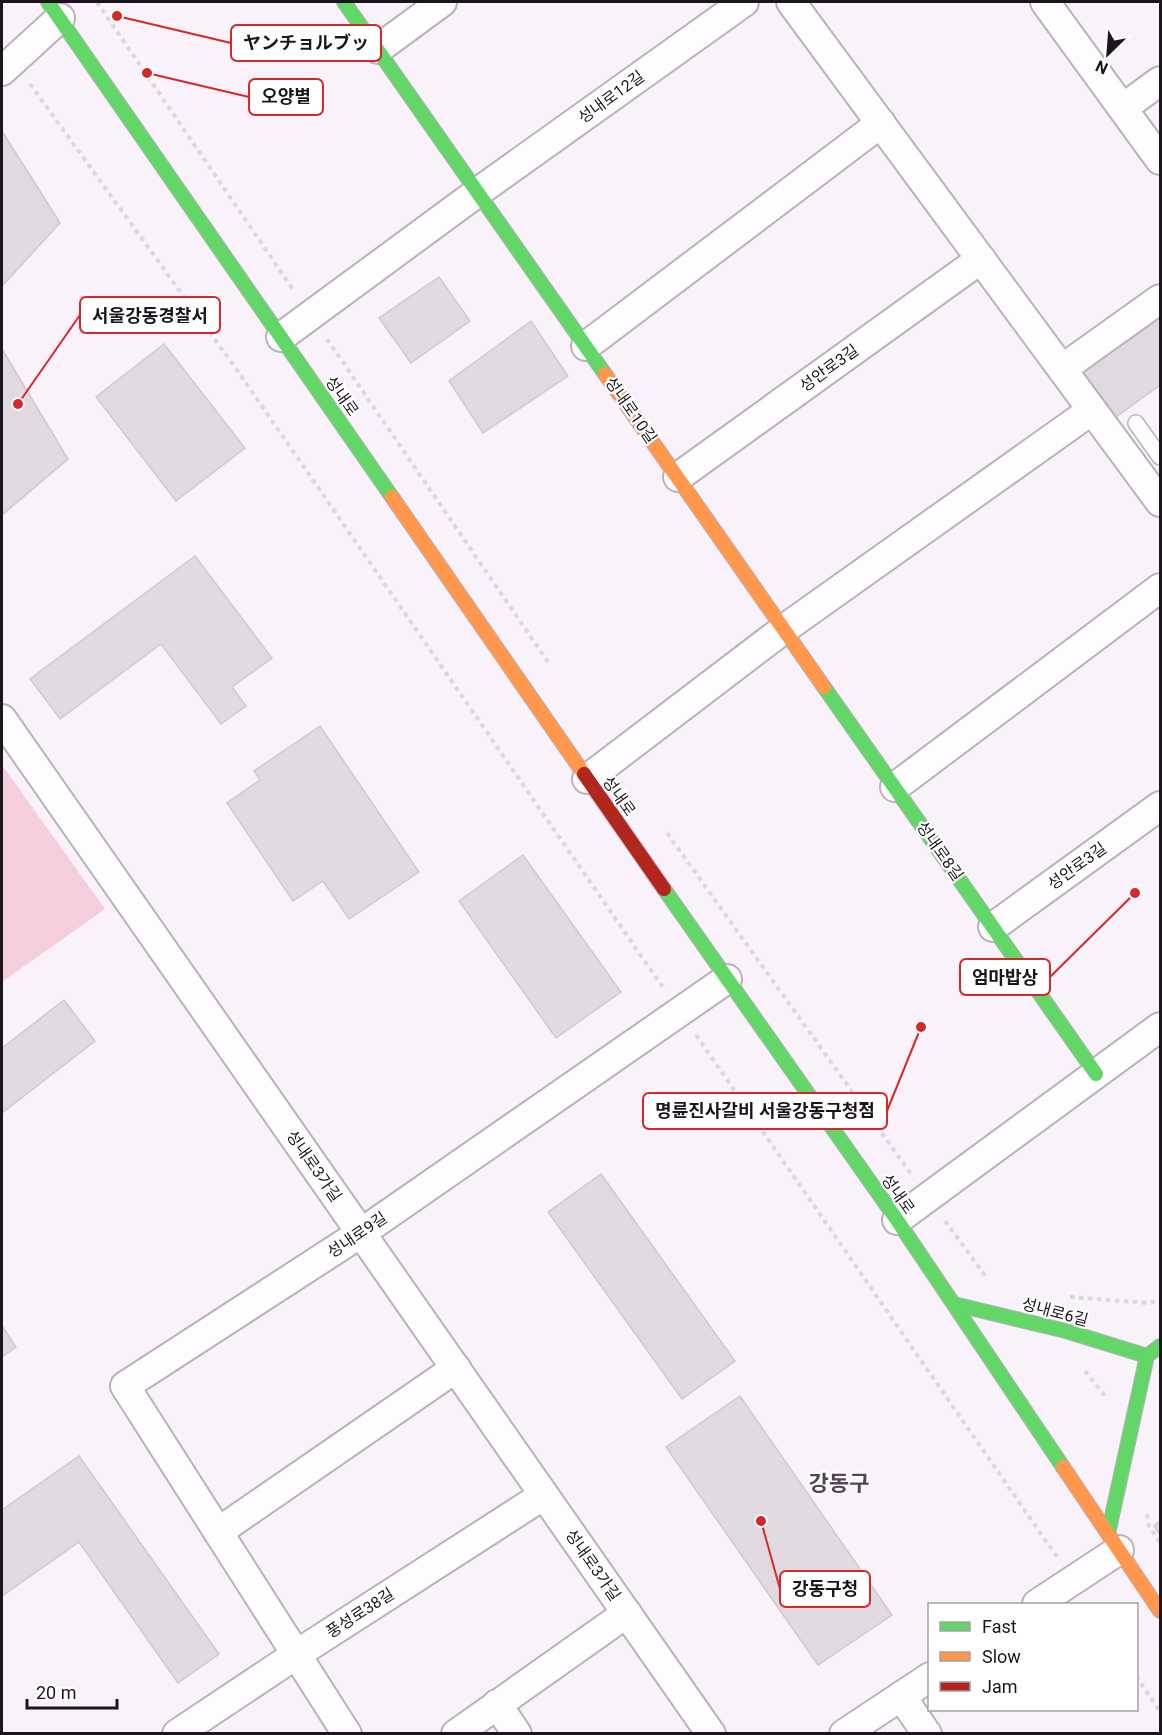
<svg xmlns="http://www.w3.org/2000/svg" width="1162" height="1735" viewBox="0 0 1162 1735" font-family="Roboto,'Noto Sans KR','Noto Sans JP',sans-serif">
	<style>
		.green { fill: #f4ceda }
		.building { fill: #e1d9e0; stroke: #d2c9d0; stroke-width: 1.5 }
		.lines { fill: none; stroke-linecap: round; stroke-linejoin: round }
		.lane-casing { stroke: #b9b2ba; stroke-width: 18 }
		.street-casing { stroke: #b9b2ba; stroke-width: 32 }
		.fast-casing { stroke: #b9b2ba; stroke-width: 16 }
		.slow-casing { stroke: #b9b2ba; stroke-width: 16 }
		.jam-casing { stroke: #b9b2ba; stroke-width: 16 }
		.path { stroke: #dad8db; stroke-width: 4; stroke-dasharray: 4.5 4.5; stroke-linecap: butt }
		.lane { stroke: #fefdfe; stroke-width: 15 }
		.street { stroke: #fefdfe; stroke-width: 28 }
		.fast { stroke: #63d668; stroke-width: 14 }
		.slow { stroke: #ff974d; stroke-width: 14 }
		.jam { stroke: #b3261e; stroke-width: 14 }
		.labels { text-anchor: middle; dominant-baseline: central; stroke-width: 4.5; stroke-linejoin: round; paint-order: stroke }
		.street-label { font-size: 16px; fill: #1c151d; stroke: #fff }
		.district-label { font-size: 22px; font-weight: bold; fill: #544456; stroke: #fff }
		.leader { fill: none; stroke: #d62828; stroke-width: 2 }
		.callout-dot { fill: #d62828; stroke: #fff; stroke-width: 2 }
		.callout { fill: #fff; stroke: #d62828; stroke-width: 2 }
		.callout-label { font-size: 18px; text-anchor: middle; font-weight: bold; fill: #1c151d }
	</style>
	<rect width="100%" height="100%" fill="#f9f2fa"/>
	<path class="green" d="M2,765L105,909L2,982Z"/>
	<g class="building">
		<path d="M2,131L60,223L2,286Z"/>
		<path d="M439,277L470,321L411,363L379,318Z"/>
		<path d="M1160,310V387L1159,386L1116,417L1081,369Z"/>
		<path d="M531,321L568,376L483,433L449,381Z"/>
		<path d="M164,344L245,448L176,501L96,397Z"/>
		<path d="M2,349L68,459L2,515Z"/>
		<path d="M195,556L272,658L232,687L246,706L221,724L161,644L60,719L30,679Z"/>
		<path d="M320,726L419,872L349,919L323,881L293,901L227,803L260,780L254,771Z"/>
		<path d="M523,855L621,992L556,1038L459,901Z"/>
		<path d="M64,1000L95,1041L2,1113V1048Z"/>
		<path d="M601,1174L735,1361L682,1399L548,1212Z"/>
		<path d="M2,1326L16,1347L2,1357Z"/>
		<path d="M740,1396L892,1615L818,1665L666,1447Z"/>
		<path d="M79,1456L219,1654L178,1683L79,1542L2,1596V1510Z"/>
		<path d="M1160,1521V1535L1154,1526Z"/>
	</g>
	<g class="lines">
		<defs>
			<path id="lane" d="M1136,423L1160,457"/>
			<g id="street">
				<path d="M791,2L1160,502"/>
				<path d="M1045,2L1160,160"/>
				<path d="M378,49L442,2"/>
				<path d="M2,71L60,18"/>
				<path d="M1123,108L1160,81"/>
				<path d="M281,337L478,192L744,2"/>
				<path d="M586,346L881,123"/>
				<path d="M1062,369L1160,299"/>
				<path d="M678,477L981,259"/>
				<path d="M2,719L711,1734"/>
				<path d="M587,779L784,629L1092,410"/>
				<path d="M895,787L1160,588"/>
				<path d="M993,927L1160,806"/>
				<path d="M897,1220L1160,1027"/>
				<path d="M218,1532L456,1368"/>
				<path d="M1037,1604L1119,1550"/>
				<path d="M901,1696L927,1734"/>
				<path d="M497,1704L517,1734"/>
				<path d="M177,1734L297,1654L544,1495"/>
				<path d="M347,1734L125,1386L361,1233L727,979"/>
				<path d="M456,1734L627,1613"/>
				<path d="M844,1734L930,1677"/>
			</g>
			<g id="fast">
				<path d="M48,2L392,497"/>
				<path d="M344,2L605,374"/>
				<path d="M824,687L1096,1074"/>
				<path d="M664,889L897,1220L1063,1467"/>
				<path d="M954,1304L1066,1331L1147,1356"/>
				<path d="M1108,1534L1147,1356L1160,1346"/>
			</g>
			<g id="slow">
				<path d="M605,374L824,687"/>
				<path d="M392,497L584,774"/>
				<path d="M1063,1467L1160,1611"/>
			</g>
			<path id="jam" d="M584,774L664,889"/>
		</defs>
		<use href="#lane" class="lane-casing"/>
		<use href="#street" class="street-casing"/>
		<use href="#fast" class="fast-casing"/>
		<use href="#slow" class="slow-casing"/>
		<use href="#jam" class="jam-casing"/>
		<g class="path">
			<path d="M97,2L294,291"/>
			<path d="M30,84L237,370L664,989"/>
			<path d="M327,339L548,662"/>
			<path d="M667,833L911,1174"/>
			<path d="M696,1035L1057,1557"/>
			<path d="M945,1221L987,1278"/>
			<path d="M1070,1297L1149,1303L1160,1300"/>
			<path d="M1085,1371L1105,1396"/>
			<path d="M1147,1514L1149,1526L1160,1542"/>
			<path d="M1136,1676L1160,1712"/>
		</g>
		<use href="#lane" class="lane"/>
		<use href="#street" class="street"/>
		<use href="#fast" class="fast"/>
		<use href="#slow" class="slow"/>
		<use href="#jam" class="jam"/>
	</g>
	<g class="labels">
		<g class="street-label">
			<text transform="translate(611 97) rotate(-36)">성내로12길</text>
			<text transform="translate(829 368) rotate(-36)">성안로3길</text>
			<text transform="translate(342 396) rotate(55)">성내로</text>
			<text transform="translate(631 410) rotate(55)">성내로10길</text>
			<text transform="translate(619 796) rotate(55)">성내로</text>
			<text transform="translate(940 851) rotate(55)">성내로8길</text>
			<text transform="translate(1077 866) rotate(-36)">성안로3길</text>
			<text transform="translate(314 1166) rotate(55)">성내로3가길</text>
			<text transform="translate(898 1194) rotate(55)">성내로</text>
			<text transform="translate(357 1235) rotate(-34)">성내로9길</text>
			<text transform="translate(1055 1312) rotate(15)">성내로6길</text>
			<text transform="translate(593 1565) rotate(55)">성내로3가길</text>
			<text transform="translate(360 1613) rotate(-33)">풍성로38길</text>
		</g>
		<g class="district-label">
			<text x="839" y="1483">강동구</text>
		</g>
	</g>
	<path class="leader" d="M117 16L231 43M147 73L249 97M18 404L80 315M1135 893L1050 977M921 1027L887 1111M761 1521L780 1589"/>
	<g class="callout-dot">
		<circle cx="117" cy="16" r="6"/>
		<circle cx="147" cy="73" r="6"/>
		<circle cx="18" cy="404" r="6"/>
		<circle cx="1135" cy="893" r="6"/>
		<circle cx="921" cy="1027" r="6"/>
		<circle cx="761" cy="1521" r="6"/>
	</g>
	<g class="callout">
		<rect x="231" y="25" width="150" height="36" rx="6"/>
		<rect x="249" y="79" width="74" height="36" rx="6"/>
		<rect x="80" y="297" width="140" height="36" rx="6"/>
		<rect x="960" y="959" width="90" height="36" rx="6"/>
		<rect x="643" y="1093" width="244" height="36" rx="6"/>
		<rect x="780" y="1571" width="90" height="36" rx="6"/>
	</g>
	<g class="callout-label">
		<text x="306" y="49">ヤンチョルブッ</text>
		<text x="286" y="103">오양별</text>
		<text x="150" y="322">서울강동경찰서</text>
		<text x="1005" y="984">엄마밥상</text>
		<text x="765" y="1117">명륜진사갈비 서울강동구청점</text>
		<text x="825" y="1595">강동구청</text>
	</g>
	<rect width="1162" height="1735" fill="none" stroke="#1c151d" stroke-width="6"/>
	<rect x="928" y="1603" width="210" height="108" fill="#ffffff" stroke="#a4a1a5" stroke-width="1.5"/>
	<rect x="940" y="1622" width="30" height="9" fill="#63d668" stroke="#a4a1a5" stroke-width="1.5"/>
	<text x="982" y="1633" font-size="18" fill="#1c151d">Fast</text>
	<rect x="940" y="1652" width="30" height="9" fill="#ff974d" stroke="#a4a1a5" stroke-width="1.5"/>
	<text x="982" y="1663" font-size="18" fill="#1c151d">Slow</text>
	<rect x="940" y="1682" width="30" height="9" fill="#b3261e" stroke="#a4a1a5" stroke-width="1.5"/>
	<text x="982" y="1693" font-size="18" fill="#1c151d">Jam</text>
	<g transform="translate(1108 54) rotate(205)" stroke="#ffffff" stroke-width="4.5" paint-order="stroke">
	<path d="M0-4.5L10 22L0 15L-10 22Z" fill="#1c151d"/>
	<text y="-9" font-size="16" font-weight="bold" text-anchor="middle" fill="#1c151d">N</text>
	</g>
	<path d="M27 1699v9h90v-9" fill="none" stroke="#1c151d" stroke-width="3"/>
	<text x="36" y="1699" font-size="18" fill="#1c151d" stroke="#ffffff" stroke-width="4.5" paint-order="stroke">20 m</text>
</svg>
